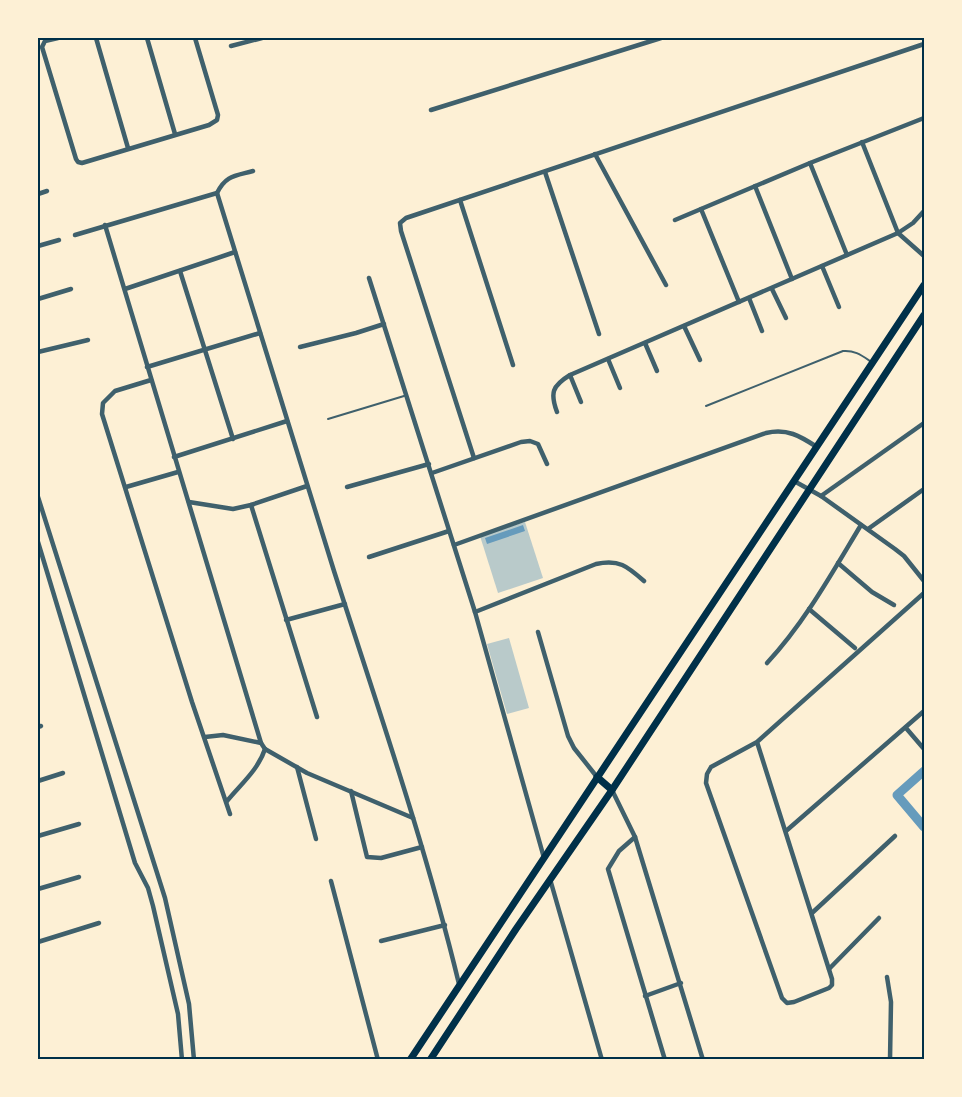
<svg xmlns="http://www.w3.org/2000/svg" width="962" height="1097" viewBox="0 0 962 1097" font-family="'Exo 2',sans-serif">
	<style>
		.green { fill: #b9caca }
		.water { fill: #669bbc }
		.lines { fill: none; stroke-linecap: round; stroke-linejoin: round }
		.canal { stroke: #669bbc; stroke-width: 9 }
		.service { stroke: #3f606c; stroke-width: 2 }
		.minor { stroke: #3f606c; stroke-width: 4.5 }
		.secondary { stroke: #003049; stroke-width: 7 }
		.neatline { fill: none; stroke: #003049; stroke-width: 2 }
	</style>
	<rect width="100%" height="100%" fill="#fdf0d5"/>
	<g class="green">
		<path d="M525,522L543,578L498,593L480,536Z"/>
		<path d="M509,638L529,708L507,714L487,644Z"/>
	</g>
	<path class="water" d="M523,525L525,531L487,544L485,538Z"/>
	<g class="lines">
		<path class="canal" d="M924,771L897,795L924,827"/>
		<g class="service">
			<path d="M706,406L843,351C854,350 861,355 870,361"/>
			<path d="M328,419L404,396"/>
		</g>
		<g class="minor">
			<path d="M58,38L45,41L42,47L76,159L78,162L82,163L209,125L217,120L218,115L195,38"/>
			<path d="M96,38L128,148"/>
			<path d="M147,38L175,134"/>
			<path d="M231,46L262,38"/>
			<path d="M431,110L661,38"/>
			<path d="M862,142L898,233L924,256"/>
			<path d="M595,154L666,285"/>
			<path d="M810,163L847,255"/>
			<path d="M545,172L599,334"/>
			<path d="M755,186L792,279"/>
			<path d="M217,193C257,319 294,445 334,571C378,708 425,844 459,984"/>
			<path d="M38,194L47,191"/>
			<path d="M460,200L513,365"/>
			<path d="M701,209L739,302"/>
			<path d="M675,220L810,163L924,118"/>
			<path d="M105,225L261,743"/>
			<path d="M75,235L217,193C226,175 235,176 253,171"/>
			<path d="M38,246L59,240"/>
			<path d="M822,266L839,307"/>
			<path d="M180,271L233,439"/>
			<path d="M369,278L475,612L544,858"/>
			<path d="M125,289L235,252"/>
			<path d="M772,289L786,318"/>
			<path d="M749,298L762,331"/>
			<path d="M38,299L71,289"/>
			<path d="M684,326L700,360"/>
			<path d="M645,343L657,371"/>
			<path d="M300,347L356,333L384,324"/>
			<path d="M38,352L88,340"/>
			<path d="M608,359L620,388"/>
			<path d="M147,367L260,333"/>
			<path d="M570,375L581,402"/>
			<path d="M151,380L115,391L103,403L102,414L192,702L230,814"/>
			<path d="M557,412C550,393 552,386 570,375L898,233L913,223L924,211"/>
			<path d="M174,457L287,421"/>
			<path d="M474,458L401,231L400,223L406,218L924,44"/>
			<path d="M432,473L521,442L530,441L538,444L547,464"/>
			<path d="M794,481L821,496L895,549L904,556L924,581"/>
			<path d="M126,487L178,472"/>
			<path d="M347,487L429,464"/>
			<path d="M821,496L924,423"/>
			<path d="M38,497L165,898L189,1004L194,1060"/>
			<path d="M189,502L233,509L251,505L307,486"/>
			<path d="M251,505L317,717"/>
			<path d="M868,529L924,489"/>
			<path d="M38,542L135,863L148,888L153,906L178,1014L182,1060"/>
			<path d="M454,545L766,433C787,428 800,436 817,447"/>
			<path d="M369,557L449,531"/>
			<path d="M838,563L872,592L894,605"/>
			<path d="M809,609L855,648"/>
			<path d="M475,612L596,564C619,559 627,566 644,581"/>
			<path d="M286,620L345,604"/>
			<path d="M538,632L568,736L574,748L597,777"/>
			<path d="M767,663C805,622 832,573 861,525"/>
			<path d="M38,727L41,726"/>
			<path d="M906,728L924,749"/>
			<path d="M205,737L223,735L261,743L265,749L307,773L413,818"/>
			<path d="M757,742L832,979V985L829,988L794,1002L787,1003L782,998L706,783L707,774L711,767L757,742L924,593"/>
			<path d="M297,767L316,839"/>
			<path d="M38,781L63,773"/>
			<path d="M612,790L635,837L703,1060"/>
			<path d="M351,791L367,857L381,858L422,847"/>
			<path d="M227,801C241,784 258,770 265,749"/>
			<path d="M786,831L924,711"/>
			<path d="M38,836L79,824"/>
			<path d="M635,837L619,851L608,869L665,1060"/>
			<path d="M550,879L602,1060"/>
			<path d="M331,881L378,1060"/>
			<path d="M38,889L79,877"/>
			<path d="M812,913L895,836"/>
			<path d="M381,941L445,925"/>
			<path d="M38,942L99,923"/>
			<path d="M829,969L879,918"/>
			<path d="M887,977L891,1002L890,1060"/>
			<path d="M645,996L681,983"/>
		</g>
		<g class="secondary">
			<path d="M597,777L612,790"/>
			<path d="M410,1060L924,285"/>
			<path d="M430,1060L516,929L612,790L924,315"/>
		</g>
	</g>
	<rect width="962" height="1097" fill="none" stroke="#fdf0d5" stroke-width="78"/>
	<rect x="39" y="39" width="884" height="1019" class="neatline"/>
</svg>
